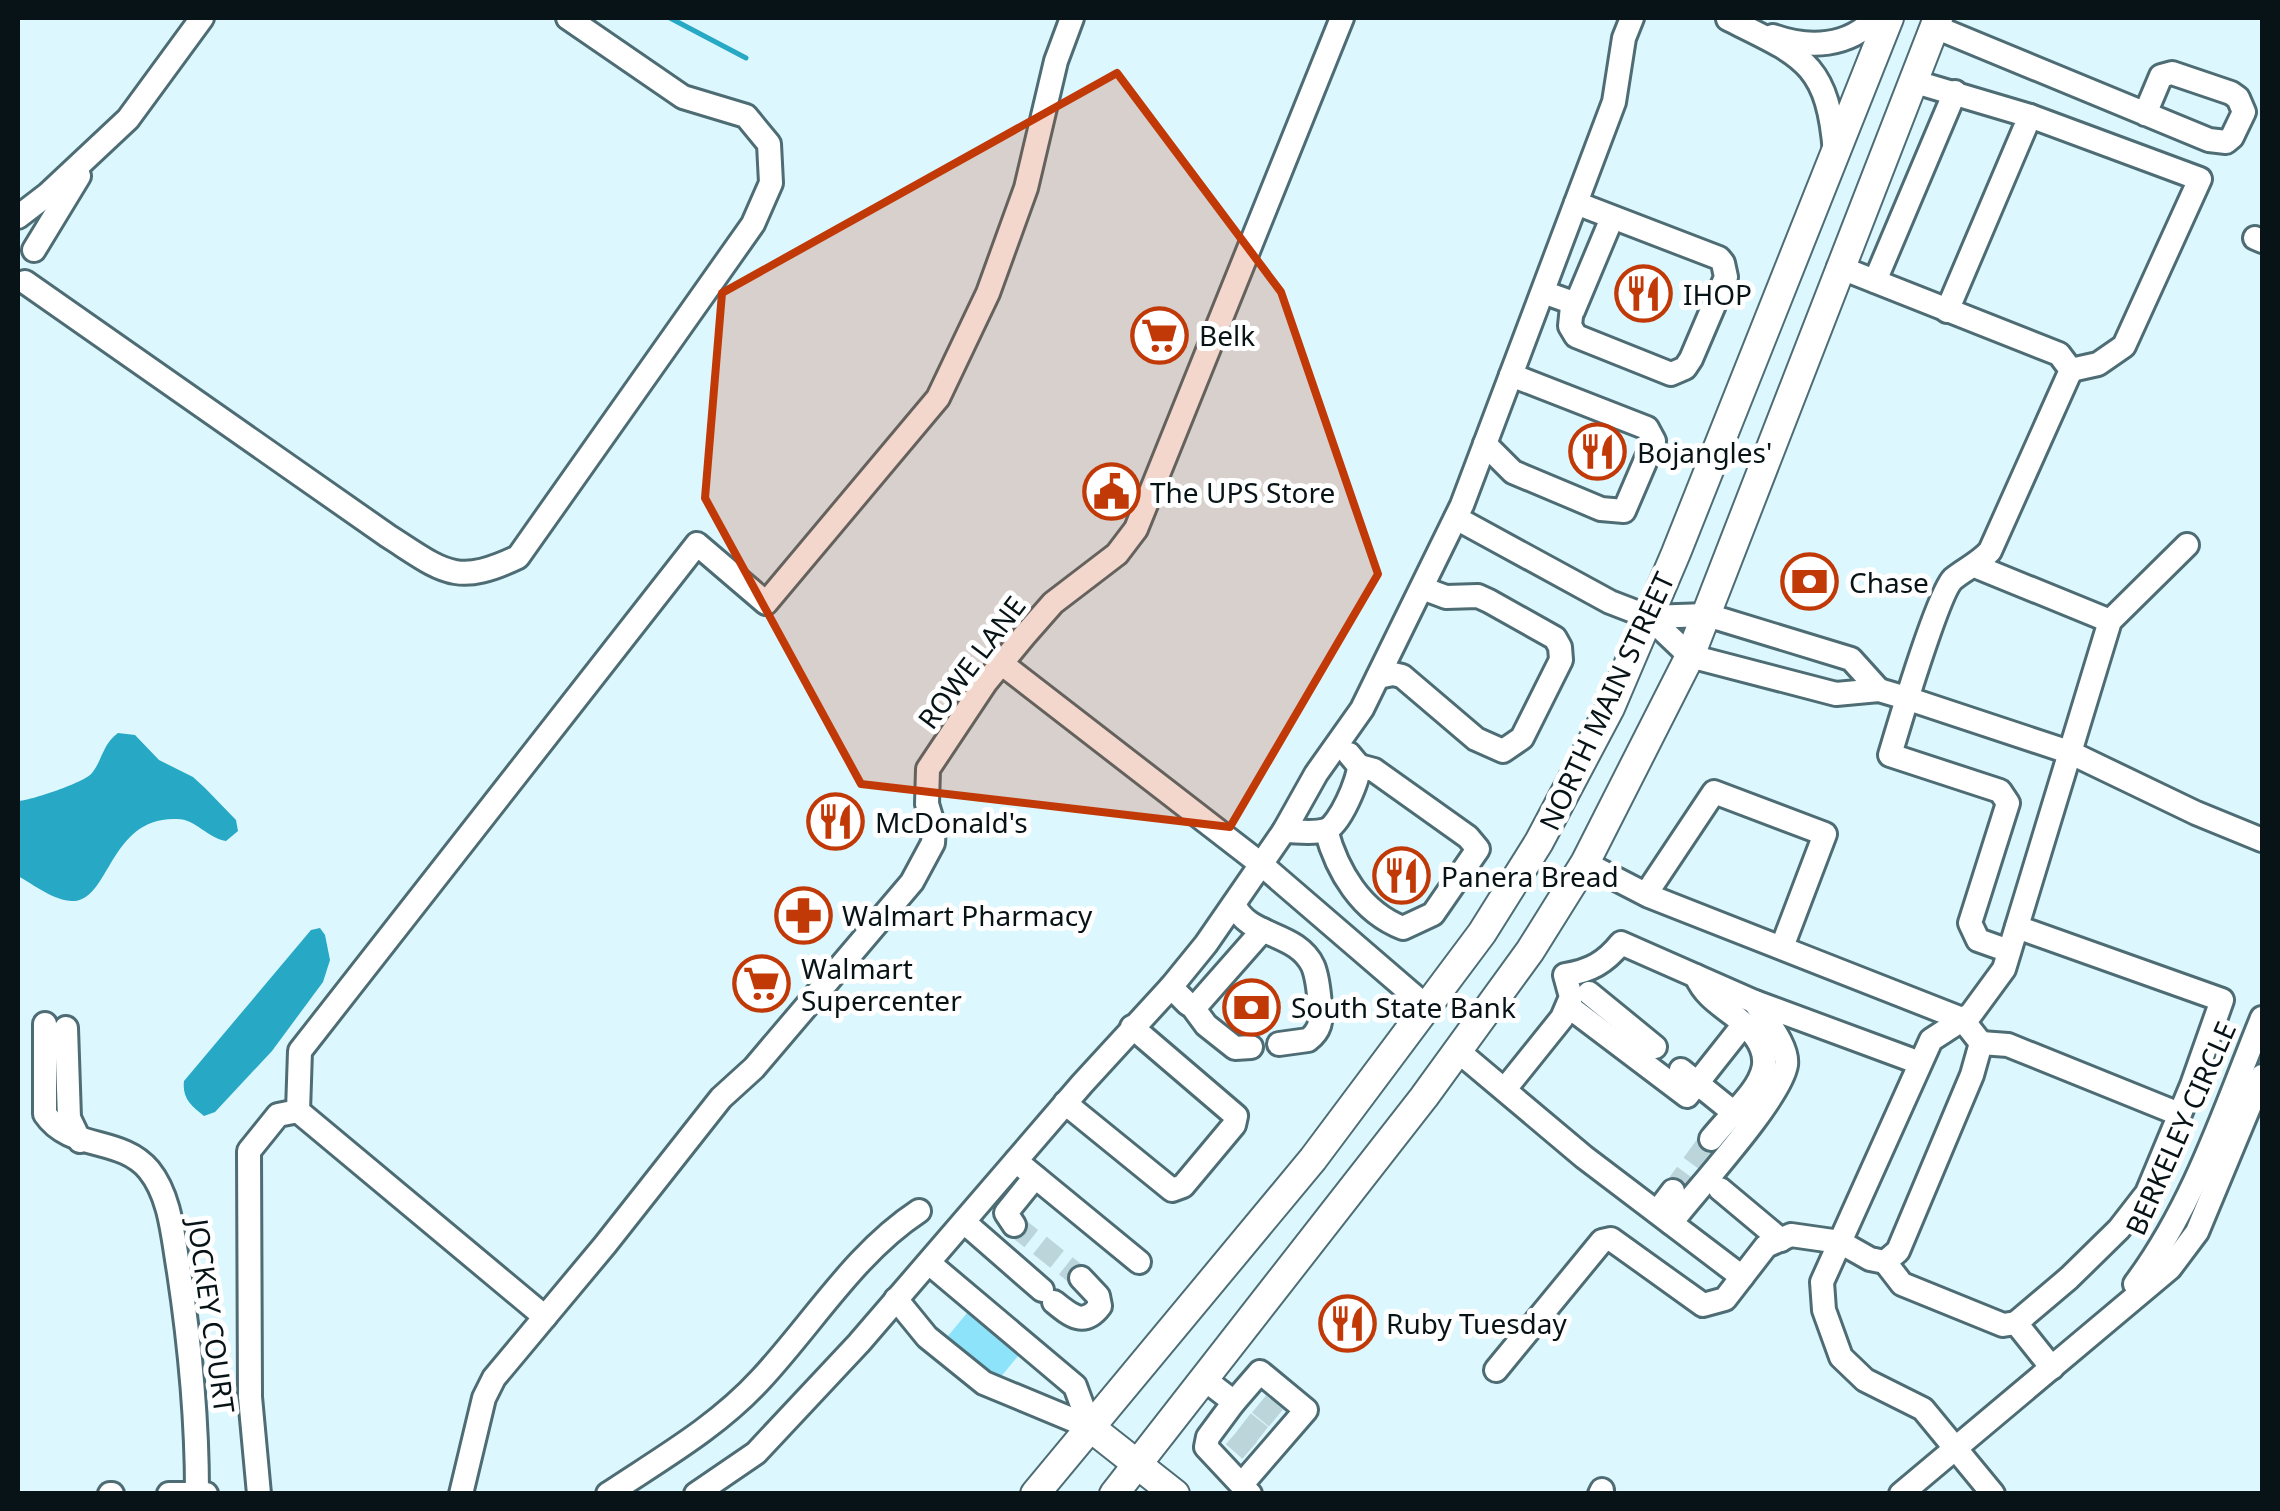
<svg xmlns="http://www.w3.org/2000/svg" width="2280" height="1511" viewBox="0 0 2280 1511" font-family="'Noto Sans',sans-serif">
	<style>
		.green { fill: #8de3fa }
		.water { fill: #27a8c4 }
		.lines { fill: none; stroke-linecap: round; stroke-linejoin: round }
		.stream { stroke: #27a8c4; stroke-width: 5 }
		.minor-tunnel { stroke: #bcd5db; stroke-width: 22; stroke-dasharray: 22 11; stroke-linecap: butt }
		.minor-casing { stroke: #4e6c74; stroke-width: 28 }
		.major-casing { stroke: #4e6c74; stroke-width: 32 }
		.minor { stroke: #fff; stroke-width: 22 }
		.major { stroke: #fff; stroke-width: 28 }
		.marked { fill: #c13907; fill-opacity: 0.2; stroke: #c13907; stroke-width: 8; stroke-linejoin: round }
		.labels { text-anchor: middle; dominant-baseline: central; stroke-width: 10; stroke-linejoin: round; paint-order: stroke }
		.poi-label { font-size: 28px; fill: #071316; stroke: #fff; text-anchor: start }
		.street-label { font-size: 28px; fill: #071316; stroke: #fff }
	</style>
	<rect width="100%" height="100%" fill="#dcf7fe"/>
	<path class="green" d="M967,1313L1018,1356L999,1379L948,1336Z"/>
	<g class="water">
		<path d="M118,733L135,735L159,760L193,777L205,788L236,820L238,831L226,841C207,838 196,819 177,819C110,816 110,899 74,901C56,902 34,885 18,876V801C29,801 86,782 92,773C103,759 102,745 118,733Z"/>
		<path d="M320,928L325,935L330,960L323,982L272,1051L215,1112L204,1116C191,1106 182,1098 184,1081L311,930Z"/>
	</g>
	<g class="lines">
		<path class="stream" d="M670,18L746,58"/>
		<g class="minor-tunnel">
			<path d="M1673,1191L1711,1139"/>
			<path d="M1014,1225L1081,1278"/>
			<path d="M1259,1404L1282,1423"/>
			<path d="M1244,1422L1267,1440"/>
			<path d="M1233,1436L1255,1455"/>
		</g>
		<defs>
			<g id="minor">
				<path d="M1728,19C1803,56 1828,63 1835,153"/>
				<path d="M1934,27L1945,31L2209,140L2226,142L2232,137L2244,112L2238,98L2231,93L2172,73L2161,76L2145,114"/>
				<path d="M1773,36C1809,49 1849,47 1875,18"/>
				<path d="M1912,81L2030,116L1947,311"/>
				<path d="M2030,116L2200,179L2124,346L2098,364L2071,370"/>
				<path d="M18,217L48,194L128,119L202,18"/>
				<path d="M2255,238L2262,241"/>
				<path d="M34,250L79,176"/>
				<path d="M1839,267L2059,354L2071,370L1990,551C1978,564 1965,569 1953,579C1938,593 1898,728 1890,755L2000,791L2008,803L1970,923L1978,940L2009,951"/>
				<path d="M1875,281L1955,92"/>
				<path d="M25,282L388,536C443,571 455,587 518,557L753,224L771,183L769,144L746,116L683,97L568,18"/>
				<path d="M1543,292L1568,301L1572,306L1570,326L1576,336L1671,374L1685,368L1691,359L1726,277L1723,263L1719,258L1576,203"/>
				<path d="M1573,311L1612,218"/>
				<path d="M1485,444L1513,472L1601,509L1624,511L1654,441L1647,428L1511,375"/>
				<path d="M1456,518L1610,602L1649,617L1707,615L1851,659L1879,690"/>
				<path d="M1975,566L2110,621"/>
				<path d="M1649,617L1690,656L1836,694L1879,690L1906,698L2069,752L2196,813L2262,840"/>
				<path d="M1001,663L1262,865L1427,1007"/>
				<path d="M1378,677L1393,674L1402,676L1476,739L1503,751L1522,738L1561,660L1560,647L1555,638L1489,601L1478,596L1446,597L1422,588"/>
				<path d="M1326,830C1337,871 1361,912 1403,928L1433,914L1478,849L1468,837L1374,770L1359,766"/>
				<path d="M1284,831C1296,831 1314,834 1326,830C1340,825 1359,779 1359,766L1349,754"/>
				<path d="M1646,894L1714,792L1825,834L1782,947"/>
				<path d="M1234,904C1248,938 1297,931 1313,966C1318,978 1319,993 1320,1006C1322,1021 1320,1031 1308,1040L1279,1044"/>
				<path d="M2017,927L2222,1000L2192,1085L2147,1193L2119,1229L2069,1278L2016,1323L2052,1368"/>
				<path d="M1696,976C1704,994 1716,1002 1732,1014C1798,1064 1748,1093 1711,1139"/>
				<path d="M1171,987L1188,1004L1197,1005L1263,930"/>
				<path d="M1589,993L1655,1047"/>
				<path d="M1192,1006L1206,1025L1235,1048L1251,1047"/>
				<path d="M1572,1009L1687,1096L1744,1024"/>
				<path d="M45,1024V1114C70,1151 121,1136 149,1170C171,1197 173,1238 179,1272C190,1345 197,1417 197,1492"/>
				<path d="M66,1028L69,1118L80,1141"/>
				<path d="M1981,1043L2008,1045L2179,1114"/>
				<path d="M1458,1051L1584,1157L1742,1277L1766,1246L1791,1235L1840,1242L1870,1259L1885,1262L1898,1251L1972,1075L1981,1043L1962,1019L1649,896L1585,863"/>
				<path d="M1681,1070L1733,1112"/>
				<path d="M1505,1089L1562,1018L1571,997L1565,975C1590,971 1605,963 1621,943L1755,1002L1920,1063"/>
				<path d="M1065,1103L1172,1190L1183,1186L1234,1125L1236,1116L1132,1027"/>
				<path d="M298,1111L300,1051L697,544L766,603L938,398L988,293L1026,188L1056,61L1072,18"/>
				<path d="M1016,1161L1139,1262"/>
				<path d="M1720,1189L1781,1240"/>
				<path d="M1657,1212L1673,1191"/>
				<path d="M964,1222L1042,1290"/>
				<path d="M1671,1223C1696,1190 1780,1100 1786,1065C1789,1046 1764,1018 1755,1002"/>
				<path d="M1014,1225L1006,1213L1035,1177"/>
				<path d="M1885,1262L1902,1284L2003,1325L2016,1323"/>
				<path d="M929,1263L1075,1386L1090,1427"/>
				<path d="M2135,1284C2194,1205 2225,1109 2262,1018"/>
				<path d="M896,1299L927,1337L984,1383L1090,1427"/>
				<path d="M1054,1302C1071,1316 1084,1327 1100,1306L1098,1296L1081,1278"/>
				<path d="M1496,1370L1602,1241L1611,1239L1703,1305L1725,1299L1742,1277"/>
				<path d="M1204,1379L1234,1402L1208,1437L1206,1447L1250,1494"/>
				<path d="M1234,1402L1260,1372L1306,1410L1242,1484"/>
				<path d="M110,1494H112"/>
				<path d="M169,1494H206"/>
				<path d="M259,1494L250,1397L249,1151L278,1115L298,1111L545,1317"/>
				<path d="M461,1494L484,1398L494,1378L605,1245L721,1098L754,1068L912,882L933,843L934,827L927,804L928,769L986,682L1024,636L1053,603L1117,554L1136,529L1342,18"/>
				<path d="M608,1494C662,1458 717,1427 761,1379C813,1323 855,1253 919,1211"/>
				<path d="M696,1494L756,1453L859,1343L1082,1084L1171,987L1206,944L1284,831L1316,774L1362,709L1462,505L1614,102L1624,38L1632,18"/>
				<path d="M1600,1494L1602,1490"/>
				<path d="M1901,1494L2170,1268L2197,1232L2262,1076"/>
				<path d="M1993,1494L1923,1409L1865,1380L1841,1357L1824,1310L1822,1282L1931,1040L1971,1014L2004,969L2110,621L2187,545"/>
			</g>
			<g id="major">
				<path d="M1090,1427L1175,1494"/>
				<path d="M1035,1494L1313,1159L1482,933L1539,842L1610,708L1676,553L1889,18"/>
				<path d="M1114,1494L1424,1097L1530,951L1585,863L1690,656L1938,18"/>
			</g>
		</defs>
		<use href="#minor" class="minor-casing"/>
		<use href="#major" class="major-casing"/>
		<use href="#minor" class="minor"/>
		<use href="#major" class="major"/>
	</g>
	<path class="marked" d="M1117,73L1281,292L1378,574L1230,827L861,784L705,498L722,293Z"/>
	<defs>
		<symbol id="restaurant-ring" viewBox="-11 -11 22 22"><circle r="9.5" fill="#fff" stroke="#c13907" stroke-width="1.5"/><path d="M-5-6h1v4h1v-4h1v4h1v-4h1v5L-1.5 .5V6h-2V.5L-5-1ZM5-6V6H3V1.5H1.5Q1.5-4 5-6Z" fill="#c13907"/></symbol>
		<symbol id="supermarket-ring" viewBox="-11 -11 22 22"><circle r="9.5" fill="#fff" stroke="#c13907" stroke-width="1.5"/><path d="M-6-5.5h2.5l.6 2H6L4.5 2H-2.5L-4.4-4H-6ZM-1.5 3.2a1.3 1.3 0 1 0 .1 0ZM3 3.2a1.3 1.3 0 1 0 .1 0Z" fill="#c13907"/></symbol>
		<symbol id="civic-ring" viewBox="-11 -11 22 22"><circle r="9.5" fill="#fff" stroke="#c13907" stroke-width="1.5"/><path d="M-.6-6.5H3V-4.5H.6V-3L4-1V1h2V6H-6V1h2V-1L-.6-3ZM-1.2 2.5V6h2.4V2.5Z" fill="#c13907"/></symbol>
		<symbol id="bank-ring" viewBox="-11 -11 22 22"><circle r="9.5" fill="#fff" stroke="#c13907" stroke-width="1.5"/><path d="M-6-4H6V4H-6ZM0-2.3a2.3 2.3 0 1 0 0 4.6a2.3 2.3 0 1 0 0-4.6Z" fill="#c13907"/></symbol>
		<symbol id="pharmacy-ring" viewBox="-11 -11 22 22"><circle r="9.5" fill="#fff" stroke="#c13907" stroke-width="1.5"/><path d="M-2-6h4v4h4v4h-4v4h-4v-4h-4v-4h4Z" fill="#c13907"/></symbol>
	</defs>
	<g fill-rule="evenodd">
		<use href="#restaurant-ring" x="1612" y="262" width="63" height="63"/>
		<use href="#supermarket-ring" x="1128" y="304" width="63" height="63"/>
		<use href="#restaurant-ring" x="1566" y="420" width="63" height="63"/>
		<use href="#civic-ring" x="1080" y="460" width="63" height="63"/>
		<use href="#bank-ring" x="1778" y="550" width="63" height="63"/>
		<use href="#restaurant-ring" x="804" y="790" width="63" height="63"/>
		<use href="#restaurant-ring" x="1370" y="844" width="63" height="63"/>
		<use href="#pharmacy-ring" x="772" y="884" width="63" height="63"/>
		<use href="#supermarket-ring" x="730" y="952" width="63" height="63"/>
		<use href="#bank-ring" x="1220" y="976" width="63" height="63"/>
		<use href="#restaurant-ring" x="1316" y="1292" width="63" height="63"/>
	</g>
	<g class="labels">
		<g class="poi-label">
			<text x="1683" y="294">IHOP</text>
			<text x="1199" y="335">Belk</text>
			<text x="1637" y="452">Bojangles'</text>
			<text x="1150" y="492">The UPS Store</text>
			<text x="1849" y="582">Chase</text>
			<text x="875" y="822">McDonald's</text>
			<text x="1441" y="876">Panera Bread</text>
			<text x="842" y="915">Walmart Pharmacy</text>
			<text x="801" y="968">Walmart<tspan x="801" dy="32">Supercenter</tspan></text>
			<text x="1291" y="1007">South State Bank</text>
			<text x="1386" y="1323">Ruby Tuesday</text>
		</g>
		<g class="street-label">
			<text transform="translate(971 662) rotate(-53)">ROWE LANE</text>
			<text transform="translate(1606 701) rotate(-65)">NORTH MAIN STREET</text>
			<text transform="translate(2180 1128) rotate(-66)">BERKELEY CIRCLE</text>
			<text transform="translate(212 1316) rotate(82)">JOCKEY COURT</text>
		</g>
	</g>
	<rect width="2280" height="1511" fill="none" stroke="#071316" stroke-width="40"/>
</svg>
